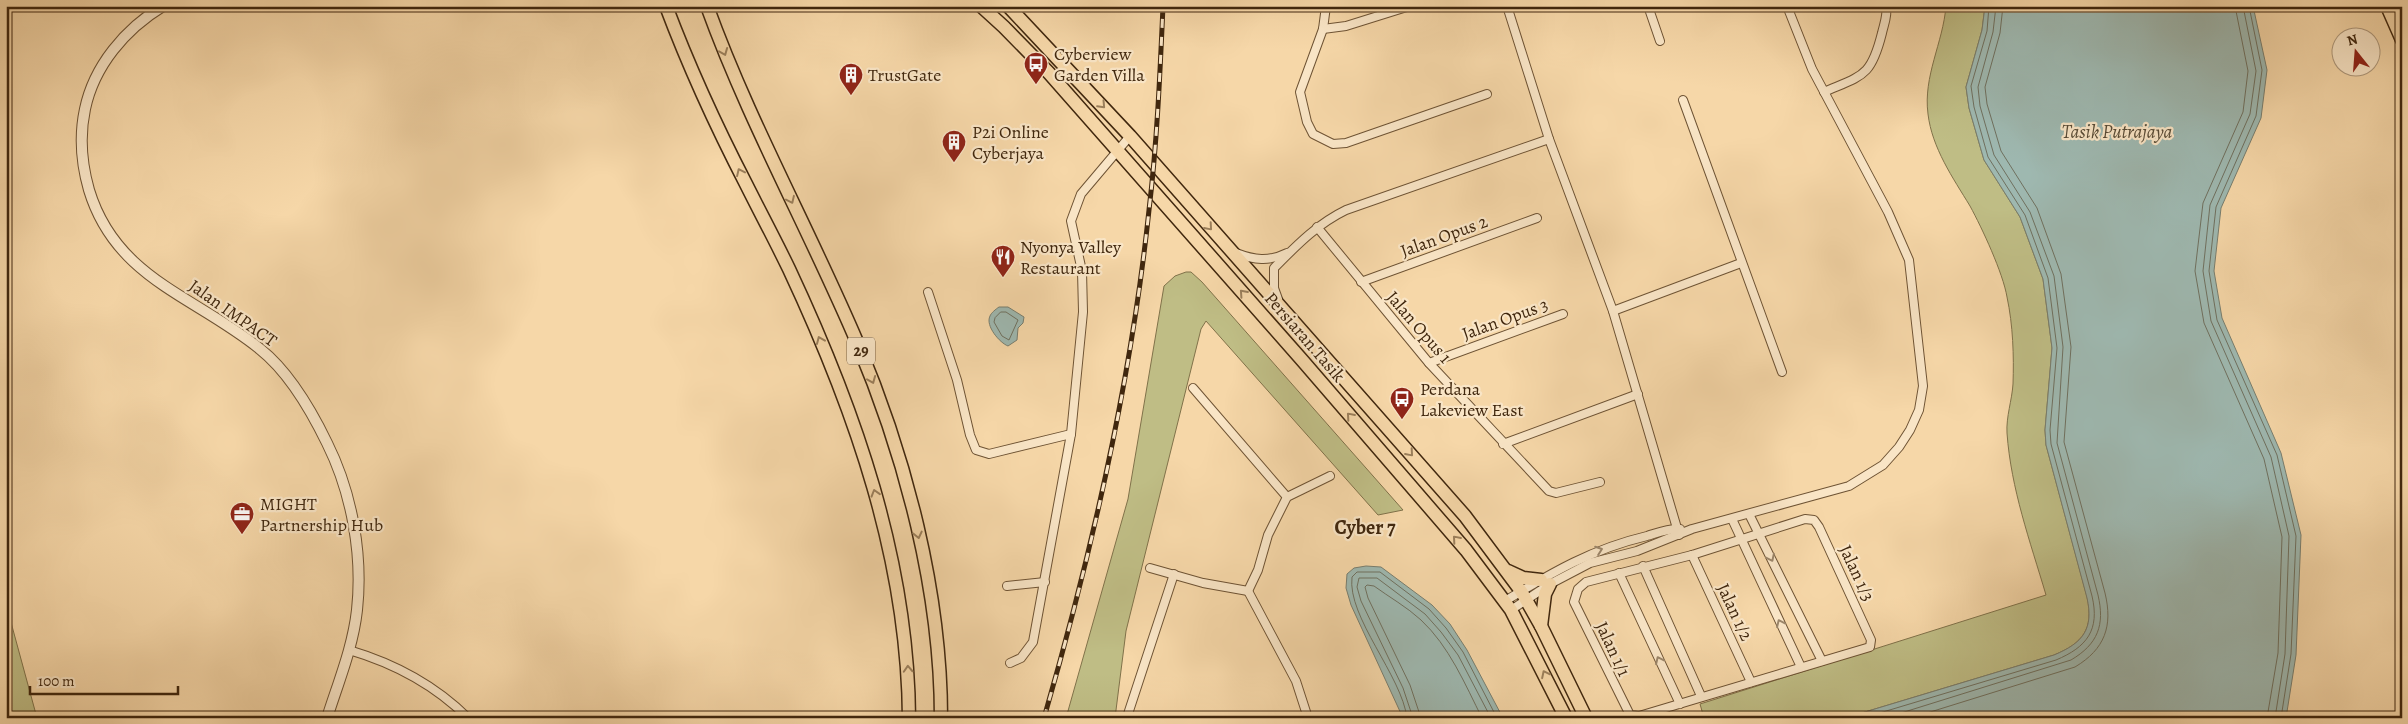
<svg xmlns="http://www.w3.org/2000/svg" width="2408" height="724" viewBox="0 0 2408 724" font-family="Alegreya,serif">
	<style>
		.green { fill: #bfbd85; stroke: #80724a }
		.water { fill: #9eb8b0; stroke: #787e6f }
		.lines { fill: none; stroke-linecap: round; stroke-linejoin: round }
		.shore { stroke: #6f705f; stroke-width: 1 }
		.minor-casing { stroke: #6e5334; stroke-width: 10 }
		.tertiary-casing { stroke: #6e5334; stroke-width: 12 }
		.primary-casing { stroke: #40270e; stroke-width: 15 }
		.trunk-casing { stroke: #40270e; stroke-width: 15 }
		.minor { stroke: #f9e5c6; stroke-width: 8 }
		.tertiary { stroke: #f9e5c6; stroke-width: 10 }
		.primary { stroke: #f6d7a8; stroke-width: 12 }
		.trunk { stroke: #f6d7a8; stroke-width: 12 }
		.rail-casing { stroke: #40270e; stroke-width: 5 }
		.rail { stroke: #f9e5c6; stroke-width: 3; stroke-dasharray: 9; stroke-linecap: butt }
		.oneway { stroke: #9b7f5b }
		.oneway2 { stroke: #9c866a }
		.labels { text-anchor: middle; dominant-baseline: central; stroke-width: 4.5; stroke-linejoin: round; paint-order: stroke }
		.shield { fill: #f9e5c6; stroke: #786045; stroke-width: 1 }
		.shield-label { font-size: 16px; font-weight: bold; fill: #40270e }
		.poi-label { font-size: 18px; fill: #40270e; stroke: #f9e5c6; text-anchor: start }
		.street-label { font-size: 18px; fill: #40270e; stroke: #f9e5c6 }
		.water-label { font-size: 19px; font-style: italic; fill: #584b36; stroke: #f9e5c6 }
		.quarter-label { font-size: 20px; font-weight: bold; fill: #40270e; stroke: #f9e5c6 }
	</style>
	<rect width="100%" height="100%" fill="#f6d7a8"/>
	<filter id="stains"><feTurbulence type="fractalNoise" baseFrequency=".004" numOctaves="4"/><feColorMatrix values="0 0 0 0 .2 0 0 0 0 .09 0 0 0 0 .02 0 0 0 .5 -.17"/></filter>
	<radialGradient id="worn" r=".72"><stop offset=".6" stop-color="#630" stop-opacity="0"/><stop offset="1" stop-color="#630" stop-opacity=".3"/></radialGradient>
	<g class="green">
		<path d="M1946,6H1985L1982,30L1966,87L1969,108L1984,160L2020,217L2043,279L2052,348L2045,430L2046,445L2087,597C2094,629 2083,643 2054,655L1845,718H1704L1700,704L2046,595C2030,541 2011,489 2007,433C2006,417 2012,400 2013,384C2014,356 2013,325 2007,297C2003,273 1982,228 1970,206C1953,178 1932,148 1928,114C1923,76 1943,43 1946,6Z"/>
		<path d="M1186,272H1191L1202,282L1403,510L1378,515L1206,321L1201,329L1126,631L1115,718H1066L1128,499L1164,286L1175,276Z"/>
		<path d="M6,604L37,718H6Z"/>
	</g>
	<g class="water">
		<path d="M1985,6H2253L2267,70L2261,118L2221,208L2214,271L2222,318L2281,453L2301,535L2296,655L2286,718H1845L2054,655C2083,643 2094,629 2087,598L2046,445L2045,430L2052,348L2043,279L2020,217L1984,160L1969,108L1966,87L1982,30Z"/>
		<path d="M999,307H1008L1024,317L1023,323L1018,328L1017,340L1008,346C1000,343 985,326 990,316C991,313 996,309 999,307Z"/>
		<path d="M1366,566L1381,567L1432,605L1450,624L1467,650L1503,718H1403L1351,605L1346,588L1347,574L1354,568Z"/>
	</g>
	<g class="lines">
		<g class="shore">
			<path d="M2235,6L2248,71L2243,112L2203,203L2195,271L2204,323L2264,459L2282,537L2278,653L2267,718"/>
			<path d="M2243,6L2256,71L2250,114L2210,205L2203,271L2211,321L2271,457L2289,536L2285,654L2275,718"/>
			<path d="M2249,6L2262,70L2256,116L2216,207L2209,271L2217,320L2277,455L2296,536L2291,654L2281,718"/>
			<path d="M1001,312H1006L1018,320L1009,340L1002,336L994,322L995,318Z"/>
			<path d="M1407,718C1402,676 1347,617 1352,577L1357,572H1380L1429,609L1446,628L1463,652L1497,718"/>
			<path d="M1413,718L1403,688L1361,601L1357,587L1359,578H1377L1425,614L1441,632L1458,655L1491,718"/>
			<path d="M1421,718L1410,685L1368,598L1365,587L1367,585L1374,586C1389,597 1407,607 1421,620C1449,646 1465,684 1482,718"/>
			<path d="M1863,718L2056,660C2087,647 2100,630 2092,596L2051,444L2050,430L2057,348L2048,278L2025,215L1988,157L1974,107L1971,86L1987,31L1989,6"/>
			<path d="M1885,718L2071,660C2098,644 2105,625 2098,595L2057,443L2063,347L2054,276L2030,212L1994,155L1980,106L1978,87L1993,32L1996,6"/>
			<path d="M1911,718L2075,667C2105,649 2113,626 2105,593L2064,442L2071,347L2061,274L2037,208L2001,151L1987,104L1985,87L2000,33L2003,6"/>
		</g>
		<defs>
			<g id="minor">
				<path d="M1326,6L1323,29L1300,92L1307,122L1313,134L1333,144L1346,143L1487,94"/>
				<path d="M1507,6L1549,139L1613,311L1679,535"/>
				<path d="M1648,6L1660,41"/>
				<path d="M1323,29L1346,26L1410,6"/>
				<path d="M1824,92C1863,75 1871,77 1882,33C1884,24 1888,15 1886,6"/>
				<path d="M1683,100L1782,372"/>
				<path d="M1317,227L1429,363L1549,491L1556,493L1600,482"/>
				<path d="M1236,253C1254,260 1269,262 1287,253"/>
				<path d="M1361,282L1537,218"/>
				<path d="M928,292L957,380L970,435L976,450L989,454L1071,434"/>
				<path d="M1278,299L1274,288V268C1296,246 1317,224 1346,210L1549,139"/>
				<path d="M1613,311L1741,263"/>
				<path d="M1429,363L1563,314"/>
				<path d="M1193,388L1287,497"/>
				<path d="M1503,444L1638,394"/>
				<path d="M1749,514L1822,661"/>
				<path d="M1732,519L1801,667"/>
				<path d="M1805,519L1814,520L1819,527L1871,640L1870,647L1639,716L1630,715L1574,602L1578,589L1586,582L1692,555Z"/>
				<path d="M1692,555L1751,682"/>
				<path d="M1643,566L1701,696"/>
				<path d="M1150,568L1203,583L1248,591"/>
				<path d="M1619,573L1680,704"/>
				<path d="M1007,586L1045,582"/>
				<path d="M1248,591L1258,570L1268,535L1287,497L1330,476"/>
				<path d="M1248,591L1296,681L1308,718"/>
				<path d="M1505,601C1553,572 1592,549 1647,536C1657,533 1669,528 1680,529"/>
				<path d="M1511,610L1550,584L1590,563L1637,551L1692,529L1849,486L1883,465L1899,447L1910,430L1919,410L1923,386L1909,260L1888,212L1812,69L1787,6"/>
				<path d="M349,650C393,663 435,685 468,718"/>
				<path d="M1010,663L1021,658L1033,642L1071,434L1083,312L1082,271L1071,221L1081,194L1130,136"/>
				<path d="M1127,717L1174,574"/>
			</g>
			<path id="tertiary" d="M163,6C125,29 94,66 85,109C79,137 81,162 89,190C116,279 195,296 260,349C289,372 311,410 327,443C352,493 363,555 357,610C353,647 338,683 327,718"/>
			<g id="primary">
				<path d="M981,6L1004,27L1049,73L1302,360L1466,550L1511,610L1566,718"/>
				<path d="M1008,6L1130,136L1465,516L1521,591L1541,626L1586,718"/>
				<path d="M2387,6L2402,40"/>
				<path d="M1508,571L1523,578L1541,580"/>
				<path d="M1541,626L1545,594L1550,584"/>
			</g>
			<g id="trunk">
				<path d="M666,6C689,67 716,126 746,184C760,212 775,240 789,269C855,410 908,560 909,718"/>
				<path d="M707,6C749,122 809,229 857,342C906,458 941,592 941,718"/>
			</g>
		</defs>
		<use href="#minor" class="minor-casing"/>
		<use href="#tertiary" class="tertiary-casing"/>
		<use href="#primary" class="primary-casing"/>
		<use href="#trunk" class="trunk-casing"/>
		<use href="#minor" class="minor"/>
		<use href="#tertiary" class="tertiary"/>
		<use href="#primary" class="primary"/>
		<use href="#trunk" class="trunk"/>
		<defs>
			<path id="rail" d="M1044,718C1092,552 1131,382 1149,210C1157,143 1160,74 1163,6"/>
		</defs>
		<use href="#rail" class="rail-casing"/>
		<use href="#rail" class="rail"/>
	</g>
	<defs><path id="oneway-chevron" d="M-2-3.5L2.5 0L-2 3.5" fill="none" stroke-width="1.6" stroke-linecap="round" stroke-linejoin="round" transform="scale(1.25)"/></defs>
	<g class="oneway">
		<use href="#oneway-chevron" transform="translate(724 52) rotate(68)"/>
		<use href="#oneway-chevron" transform="translate(1102 105) rotate(47)"/>
		<use href="#oneway-chevron" transform="translate(740 172) rotate(-115)"/>
		<use href="#oneway-chevron" transform="translate(791 200) rotate(65)"/>
		<use href="#oneway-chevron" transform="translate(1209 227) rotate(49)"/>
		<use href="#oneway-chevron" transform="translate(1243 293) rotate(-132)"/>
		<use href="#oneway-chevron" transform="translate(820 340) rotate(-113)"/>
		<use href="#oneway-chevron" transform="translate(872 380) rotate(68)"/>
		<use href="#oneway-chevron" transform="translate(1350 416) rotate(-131)"/>
		<use href="#oneway-chevron" transform="translate(1410 453) rotate(49)"/>
		<use href="#oneway-chevron" transform="translate(875 493) rotate(-107)"/>
		<use href="#oneway-chevron" transform="translate(918 535) rotate(77)"/>
		<use href="#oneway-chevron" transform="translate(1456 539) rotate(-131)"/>
		<use href="#oneway-chevron" transform="translate(908 669) rotate(-93)"/>
		<use href="#oneway-chevron" transform="translate(1545 674) rotate(-116)"/>
	</g>
	<g class="oneway2">
		<use href="#oneway-chevron" transform="translate(1599 550) rotate(-20)"/>
		<use href="#oneway-chevron" transform="translate(1771 558) rotate(64)"/>
		<use href="#oneway-chevron" transform="translate(1780 623) rotate(-115)"/>
		<use href="#oneway-chevron" transform="translate(1659 660) rotate(-115)"/>
	</g>
	<defs>
		<symbol id="bus-pin" viewBox="-11 -11 22 30"><path d="M0 17L-7.5 6A9.5 9.5 0 1 1 7.5 6Z" fill="#8f2418" stroke="#f9e5c6"/><path d="M-5-6H5V4H4V6H2V4H-2V6H-4V4H-5ZM-3.5-4V0h7V-4ZM-3.5 1.2v1.5H-2V1.2ZM2 1.2v1.5H3.5V1.2Z" fill="#fff"/></symbol>
		<symbol id="building-pin" viewBox="-11 -11 22 30"><path d="M0 17L-7.5 6A9.5 9.5 0 1 1 7.5 6Z" fill="#8f2418" stroke="#f9e5c6"/><path d="M-4-6H4V6H1V3H-1V6H-4ZM-2.5-4.3h1.7v1.8h-1.7ZM.8-4.3h1.7v1.8H.8ZM-2.5-1h1.7V.8h-1.7ZM.8-1h1.7V.8H.8Z" fill="#fff"/></symbol>
		<symbol id="restaurant-pin" viewBox="-11 -11 22 30"><path d="M0 17L-7.5 6A9.5 9.5 0 1 1 7.5 6Z" fill="#8f2418" stroke="#f9e5c6"/><path d="M-5-6h1v4h1v-4h1v4h1v-4h1v5L-1.5 .5V6h-2V.5L-5-1ZM5-6V6H3V1.5H1.5Q1.5-4 5-6Z" fill="#fff"/></symbol>
		<symbol id="office-pin" viewBox="-11 -11 22 30"><path d="M0 17L-7.5 6A9.5 9.5 0 1 1 7.5 6Z" fill="#8f2418" stroke="#f9e5c6"/><path d="M-6-3h4V-5.5h4V-3h4V5H-6ZM-1-4.5V-3h2v-1.5ZM-6 0V1H6V0Z" fill="#fff"/></symbol>
	</defs>
	<g fill-rule="evenodd">
		<use href="#bus-pin" x="1022" y="50" width="28" height="38"/>
		<use href="#building-pin" x="837" y="61" width="28" height="38"/>
		<use href="#building-pin" x="940" y="128" width="28" height="38"/>
		<use href="#restaurant-pin" x="989" y="243" width="28" height="38"/>
		<use href="#bus-pin" x="1388" y="385" width="28" height="38"/>
		<use href="#office-pin" x="228" y="500" width="28" height="38"/>
	</g>
	<g class="labels">
		<rect class="shield" x="847" y="337.5" width="28" height="27" rx="4"/>
		<g class="shield-label">
			<text x="861" y="351">29</text>
		</g>
		<g class="poi-label">
			<text x="1054" y="54">Cyberview<tspan x="1054" dy="21">Garden Villa</tspan></text>
			<text x="868" y="75">TrustGate</text>
			<text x="972" y="132">P2i Online<tspan x="972" dy="21">Cyberjaya</tspan></text>
			<text x="1020" y="247">Nyonya Valley<tspan x="1020" dy="21">Restaurant</tspan></text>
			<text x="1420" y="389">Perdana<tspan x="1420" dy="21">Lakeview East</tspan></text>
			<text x="260" y="504">MIGHT<tspan x="260" dy="21">Partnership Hub</tspan></text>
		</g>
		<g class="street-label">
			<text transform="translate(1444 236) rotate(-20)">Jalan Opus 2</text>
			<text transform="translate(233 313) rotate(35)">Jalan IMPACT</text>
			<text transform="translate(1505 319) rotate(-20)">Jalan Opus 3</text>
			<text transform="translate(1419 327) rotate(49)">Jalan Opus 1</text>
			<text transform="translate(1305 337) rotate(49)">Persiaran Tasik</text>
			<text transform="translate(1857 573) rotate(65)">Jalan 1/3</text>
			<text transform="translate(1735 612) rotate(65)">Jalan 1/2</text>
			<text transform="translate(1613 649) rotate(65)">Jalan 1/1</text>
		</g>
		<g class="water-label">
			<text x="2117" y="132">Tasik Putrajaya</text>
		</g>
		<g class="quarter-label">
			<text x="1365" y="527">Cyber 7</text>
		</g>
	</g>
	<rect width="2408" height="724" fill="none" stroke="#f6d7a8" stroke-width="25"/>
	<rect x="8" y="8" width="2393" height="709" fill="none" stroke="#40270e" stroke-width="2.5"/>
	<rect x="12" y="12" width="2383" height="699" fill="none" stroke="#40270e"/>
	<g transform="translate(2356 52) rotate(343)"><circle r="24" fill="#f9e5c6" stroke="#af997c"/>
	<path d="M0-4L9 19L0 12L-9 19Z" fill="#8f2418"/>
	<text y="-8" font-size="14" font-weight="bold" text-anchor="middle" fill="#40270e">N</text>
	</g>
	<path d="M30 686v8h148v-8" fill="none" stroke="#40270e" stroke-width="2.5"/>
	<text x="38" y="686" font-size="15" fill="#40270e" stroke="#f9e5c6" stroke-width="4" paint-order="stroke">100 m</text>
	<rect width="100%" height="100%" filter="url(#stains)"/>
	<rect width="100%" height="100%" fill="url(#worn)"/>
</svg>
